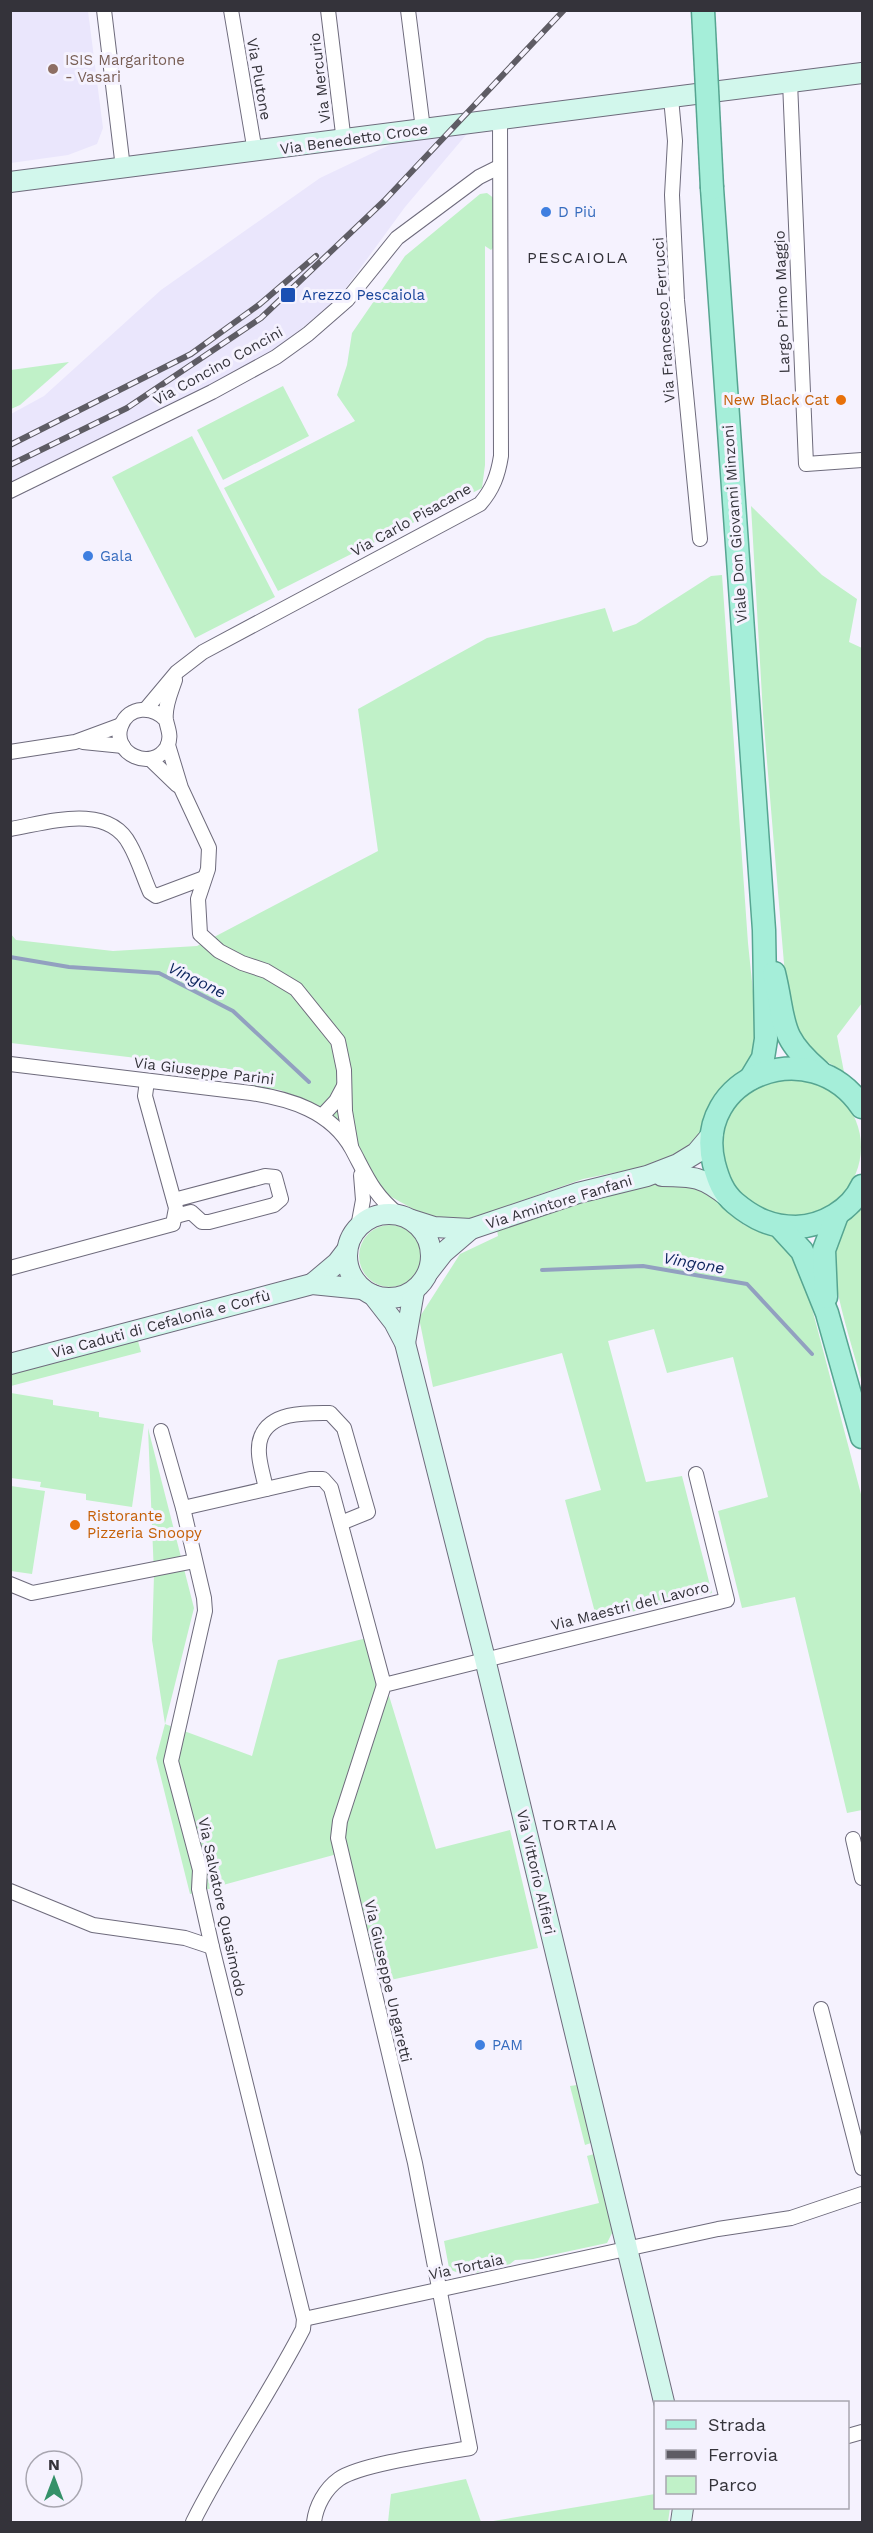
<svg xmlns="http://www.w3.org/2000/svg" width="873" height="2533" viewBox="0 0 873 2533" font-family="'Work Sans',sans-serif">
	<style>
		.built { fill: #eae6fc }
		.green { fill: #c0f1c8 }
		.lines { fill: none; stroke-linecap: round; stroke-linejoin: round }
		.stream { stroke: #92a0c0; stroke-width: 4 }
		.street-casing { stroke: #6e6b7c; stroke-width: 16 }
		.secondary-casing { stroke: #6e6b7c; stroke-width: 22 }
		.primary-casing { stroke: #56a591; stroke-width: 25 }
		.street { stroke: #fff; stroke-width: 14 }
		.secondary { stroke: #d2f7ec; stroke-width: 20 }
		.primary { stroke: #a5eed9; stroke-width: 22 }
		.rail-casing { stroke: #5e5c64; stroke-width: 6 }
		.rail { stroke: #f5f2fe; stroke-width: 4; stroke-dasharray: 11; stroke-linecap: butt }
		.primary-bridge-casing { stroke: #56a591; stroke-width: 25; stroke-linecap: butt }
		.primary-bridge { stroke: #a5eed9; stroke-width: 22 }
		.education-dot { fill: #8d6e63; stroke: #f5f2fe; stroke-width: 2 }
		.shop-dot { fill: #3f7fe0; stroke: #f5f2fe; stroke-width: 2 }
		.transit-dot { fill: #1a4fb4; stroke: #f5f2fe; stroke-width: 2 }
		.food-dot { fill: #e8710a; stroke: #f5f2fe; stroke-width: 2 }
		.labels { text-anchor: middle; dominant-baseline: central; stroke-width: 6; stroke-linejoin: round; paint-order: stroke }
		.education-label { font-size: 15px; fill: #785e54; stroke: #f5f2fe; text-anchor: start }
		.street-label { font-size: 15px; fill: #34333a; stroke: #f5f2fe }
		.shop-label { font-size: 15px; fill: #366cbe; stroke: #f5f2fe; text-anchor: start }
		.transit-label { font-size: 15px; fill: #164399; stroke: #f5f2fe; text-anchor: start }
		.food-label { font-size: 15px; fill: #c56008; stroke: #f5f2fe; text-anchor: end }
		.neighbourhood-label { font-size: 16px; letter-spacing: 1.5px; fill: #34333a; stroke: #f5f2fe }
		.water-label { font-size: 16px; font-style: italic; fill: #0c235d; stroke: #f5f2fe }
	</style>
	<rect width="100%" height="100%" fill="#f5f2fe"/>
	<g class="built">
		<path d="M10,11H88L103,128L97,144L68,155L11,163Z"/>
		<path d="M477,122L405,207L340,296L282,345L238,372L11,486V414L44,396L161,290L320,178L423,129Z"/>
	</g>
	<g class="green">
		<path d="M487,193L495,199V246L491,250L485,246V465L482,488L278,591L224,488L355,421L337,395L347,365L352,333L405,256L480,194Z"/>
		<path d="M69,362L20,405L11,409V370Z"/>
		<path d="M283,386L309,436L223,480L197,430Z"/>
		<path d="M192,436L275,597L195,638L112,477Z"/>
		<path d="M751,506L822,575L857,599L849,642L862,648V1003L837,1036L844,1072L808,1050L788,1011L763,714Z"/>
		<path d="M722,575L748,943L758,1040L757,1047L744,1068L725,1084L710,1106L700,1137L677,1160L583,1179L458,1223L433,1220L386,1194L372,1175L360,1148L334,1118L318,1106L280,1090L254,1086V1081L237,1079V1070L11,1043L10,933L16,940L113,951L197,946L378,851L358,709L487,638L605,608L613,632L636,624L711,576Z"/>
		<circle cx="791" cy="1147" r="70"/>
		<path d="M686,1181L714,1195L732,1216L744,1225L782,1241L793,1251L809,1297L862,1498V1810L847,1813L795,1597L742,1608L718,1511L768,1497L733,1357L667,1373L654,1329L608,1341L646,1482L682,1476L712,1593L597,1620L565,1500L601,1490L562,1353L433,1387L419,1318L460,1254L498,1236L497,1230C556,1209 622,1183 686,1181Z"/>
		<path d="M862,1204V1383C855,1354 825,1267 835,1242C841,1226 851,1216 862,1204Z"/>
		<circle cx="390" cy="1256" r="31"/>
		<path d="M135,1330L141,1352L11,1386V1364Z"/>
		<path d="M11,1393L53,1400V1405L99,1412V1417L144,1424L132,1507L86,1500V1494L40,1487L41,1482L11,1478Z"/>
		<path d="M148,1428L194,1608L165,1724L252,1756L278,1660L371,1637L436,1849L510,1830L538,1948L372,1984L341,1853L190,1894L156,1758L165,1724L152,1640L154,1575Z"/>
		<path d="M11,1486L45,1491L32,1574L11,1571Z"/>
		<path d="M577,2085L591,2143L585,2145L570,2086Z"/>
		<path d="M594,2154L613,2231L607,2243L533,2259L515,2260L510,2264C493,2268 463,2281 449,2268L444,2241L599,2203L587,2156Z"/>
		<path d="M466,2479L481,2522H388L391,2494Z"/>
		<path d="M655,2494L656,2508H670L668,2522H487Z"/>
	</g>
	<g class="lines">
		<g class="stream">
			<path d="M10,957L69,967L159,973L233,1011L309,1082"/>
			<path d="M542,1270L643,1266L747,1284L812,1354"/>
		</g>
		<defs>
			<g id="street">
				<path d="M104,10L123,168"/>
				<path d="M231,10L255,152"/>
				<path d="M328,10L344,142"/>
				<path d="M408,10L423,129"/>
				<path d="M790,82L806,464L862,460"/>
				<path d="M671,98L675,141L672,195L677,300L700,539"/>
				<path d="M10,491L212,392L276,357L308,334L347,300L397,238L479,177L499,167"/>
				<path d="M146,709L177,672L203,652L480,504C493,489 498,475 501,456L500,119"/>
				<path d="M166,720C153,706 129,705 121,726C111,754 152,772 167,747C172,736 168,730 166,720C164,707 171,692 175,680"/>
				<path d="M83,742L123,746"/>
				<path d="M168,745L181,788L209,848L208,869L198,899L200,934L219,951L242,963L266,971L296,989L338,1041L344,1070L345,1111L351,1146"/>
				<path d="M10,752L75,742L121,725"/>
				<path d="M150,759L177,785"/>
				<path d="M10,829C47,823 108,802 130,845C138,859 143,876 150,892L156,896L204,878"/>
				<path d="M10,1064L251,1093C290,1099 331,1111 352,1149C367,1177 373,1194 399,1215"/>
				<path d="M322,1116L336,1101L344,1086"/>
				<path d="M174,1200L265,1176L275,1177L281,1199L274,1205L209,1222H202L191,1212L176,1216"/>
				<path d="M358,1227L363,1200L361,1175"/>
				<path d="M10,1268L173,1224L176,1208L145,1096L147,1081"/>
				<path d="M161,1431L183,1508L204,1598L205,1611L171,1761L200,1870L199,1889L212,1947L304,2319L303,2329C269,2395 226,2456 193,2522"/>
				<path d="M266,1489C263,1473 255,1452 261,1437C271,1411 308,1413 330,1413L344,1428L368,1512L341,1523"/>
				<path d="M183,1508L310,1479H323L331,1488L384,1685"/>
				<path d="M10,1584L32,1593L195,1561"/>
				<path d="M853,1839L862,1878"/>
				<path d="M10,1891L93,1925L185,1938L212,1947"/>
				<path d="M821,2009L862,2168"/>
				<path d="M304,2319L718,2229L791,2218L862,2194"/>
				<path d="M848,2436L862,2432"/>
				<path d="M314,2522C316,2506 325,2489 339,2479C360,2464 441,2453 470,2448L415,2163L338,1838L340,1821L384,1685L727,1600L696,1474"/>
			</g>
			<g id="secondary">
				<path d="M10,182C295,148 578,108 862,73"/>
				<path d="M662,1176C694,1176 703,1177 728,1197"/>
				<circle cx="389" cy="1256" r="42"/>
				<path d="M412,1220L434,1227L471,1229L578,1193L647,1176L678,1164L696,1153L713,1133"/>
				<path d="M429,1271L443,1253L471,1229"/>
				<path d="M312,1284L337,1263L347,1250"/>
				<path d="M373,1295L394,1322L405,1343L485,1659L664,2402"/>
				<path d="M405,1343L414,1291"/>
				<path d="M10,1364L312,1284L362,1289"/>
				<path d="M681,2522L683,2508"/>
			</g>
			<g id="primary">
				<path d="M712,188L764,930L766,1039L763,1058L751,1078"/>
				<path d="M774,973C786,1022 777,1035 819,1071"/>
				<path d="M862,1107C811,1031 692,1077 714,1164C718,1179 723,1193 735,1203C754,1219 772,1227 796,1227C823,1226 851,1210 862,1186"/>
				<path d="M780,1227L802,1251L827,1313L862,1437"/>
				<path d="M826,1297L824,1250L837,1215"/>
			</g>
		</defs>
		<use href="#street" class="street-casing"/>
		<use href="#secondary" class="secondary-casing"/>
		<use href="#primary" class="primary-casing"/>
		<use href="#street" class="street"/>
		<use href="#secondary" class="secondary"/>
		<use href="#primary" class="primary"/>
		<defs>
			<g id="rail">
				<path d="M10,445L191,354L260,304L316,256"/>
				<path d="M10,465L127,408L261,318L384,201L564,10"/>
			</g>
		</defs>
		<use href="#rail" class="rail-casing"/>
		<use href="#rail" class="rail"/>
		<defs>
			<path id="primary-bridge" d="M703,10L712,188"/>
		</defs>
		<use href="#primary-bridge" class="primary-bridge-casing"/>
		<use href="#primary-bridge" class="primary-bridge"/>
	</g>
	<circle class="education-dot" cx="53" cy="69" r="6"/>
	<g class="shop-dot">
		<circle cx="546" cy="212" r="6"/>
		<circle cx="88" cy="556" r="6"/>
		<circle cx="480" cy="2045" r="6"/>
	</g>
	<rect class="transit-dot" x="280" y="287" width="16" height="16" rx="3"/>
	<g class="food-dot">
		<circle cx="841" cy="400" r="6"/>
		<circle cx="75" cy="1525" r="6"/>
	</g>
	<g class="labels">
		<g class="education-label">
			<text x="65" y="60">ISIS Margaritone<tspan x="65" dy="17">- Vasari</tspan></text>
		</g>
		<g class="street-label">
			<text transform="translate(320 78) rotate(-97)">Via Mercurio</text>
			<text transform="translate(259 79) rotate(80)">Via Plutone</text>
			<text transform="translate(354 139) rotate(-8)">Via Benedetto Croce</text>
			<text transform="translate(782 302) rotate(-92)">Largo Primo Maggio</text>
			<text transform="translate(664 320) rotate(-94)">Via Francesco Ferrucci</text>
			<text transform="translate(218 366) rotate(-29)">Via Concino Concini</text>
			<text transform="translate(411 520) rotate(-29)">Via Carlo Pisacane</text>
			<text transform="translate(735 524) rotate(-94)">Viale Don Giovanni Minzoni</text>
			<text transform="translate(204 1071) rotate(7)">Via Giuseppe Parini</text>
			<text transform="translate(559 1202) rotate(-17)">Via Amintore Fanfani</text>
			<text transform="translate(161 1324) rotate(-15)">Via Caduti di Cefalonia e Corfù</text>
			<text transform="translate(630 1606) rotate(-14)">Via Maestri del Lavoro</text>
			<text transform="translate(536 1872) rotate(77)">Via Vittorio Alfieri</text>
			<text transform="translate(222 1907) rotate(78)">Via Salvatore Quasimodo</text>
			<text transform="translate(388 1981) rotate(77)">Via Giuseppe Ungaretti</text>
			<text transform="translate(466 2267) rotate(-12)">Via Tortaia</text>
		</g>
		<g class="shop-label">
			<text x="558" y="212">D Più</text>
			<text x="100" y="556">Gala</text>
			<text x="492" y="2045">PAM</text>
		</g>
		<g class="transit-label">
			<text x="302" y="295">Arezzo Pescaiola</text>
		</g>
		<g class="food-label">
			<text x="829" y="400">New Black Cat</text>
			<text x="87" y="1516" text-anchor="start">Ristorante<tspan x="87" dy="17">Pizzeria Snoopy</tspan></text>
		</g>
		<g class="neighbourhood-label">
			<text x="578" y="257">PESCAIOLA</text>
			<text x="580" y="1824">TORTAIA</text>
		</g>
		<g class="water-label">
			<text transform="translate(197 980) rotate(26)">Vingone</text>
			<text transform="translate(694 1263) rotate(10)">Vingone</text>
		</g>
	</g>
	<rect width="873" height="2533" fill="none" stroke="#34333a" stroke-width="24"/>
	<rect x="654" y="2401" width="195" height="108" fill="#f5f2fe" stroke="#a8a6b0" stroke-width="1.5"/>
	<rect x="666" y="2420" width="30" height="9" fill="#a5eed9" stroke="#a8a6b0" stroke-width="1.5"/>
	<text x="708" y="2431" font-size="18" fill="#34333a">Strada</text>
	<rect x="666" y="2450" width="30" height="9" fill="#5e5c64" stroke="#a8a6b0" stroke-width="1.5"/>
	<text x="708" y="2461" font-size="18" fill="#34333a">Ferrovia</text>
	<rect x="666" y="2476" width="30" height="18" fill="#c0f1c8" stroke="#a8a6b0" stroke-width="1.5"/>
	<text x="708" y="2491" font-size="18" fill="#34333a">Parco</text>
	<g transform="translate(54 2479)"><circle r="28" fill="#f5f2fe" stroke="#a8a6b0" stroke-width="1.5"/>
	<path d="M0-4.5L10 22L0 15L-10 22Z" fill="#359169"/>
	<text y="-9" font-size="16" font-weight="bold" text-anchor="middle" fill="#34333a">N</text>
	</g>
</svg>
